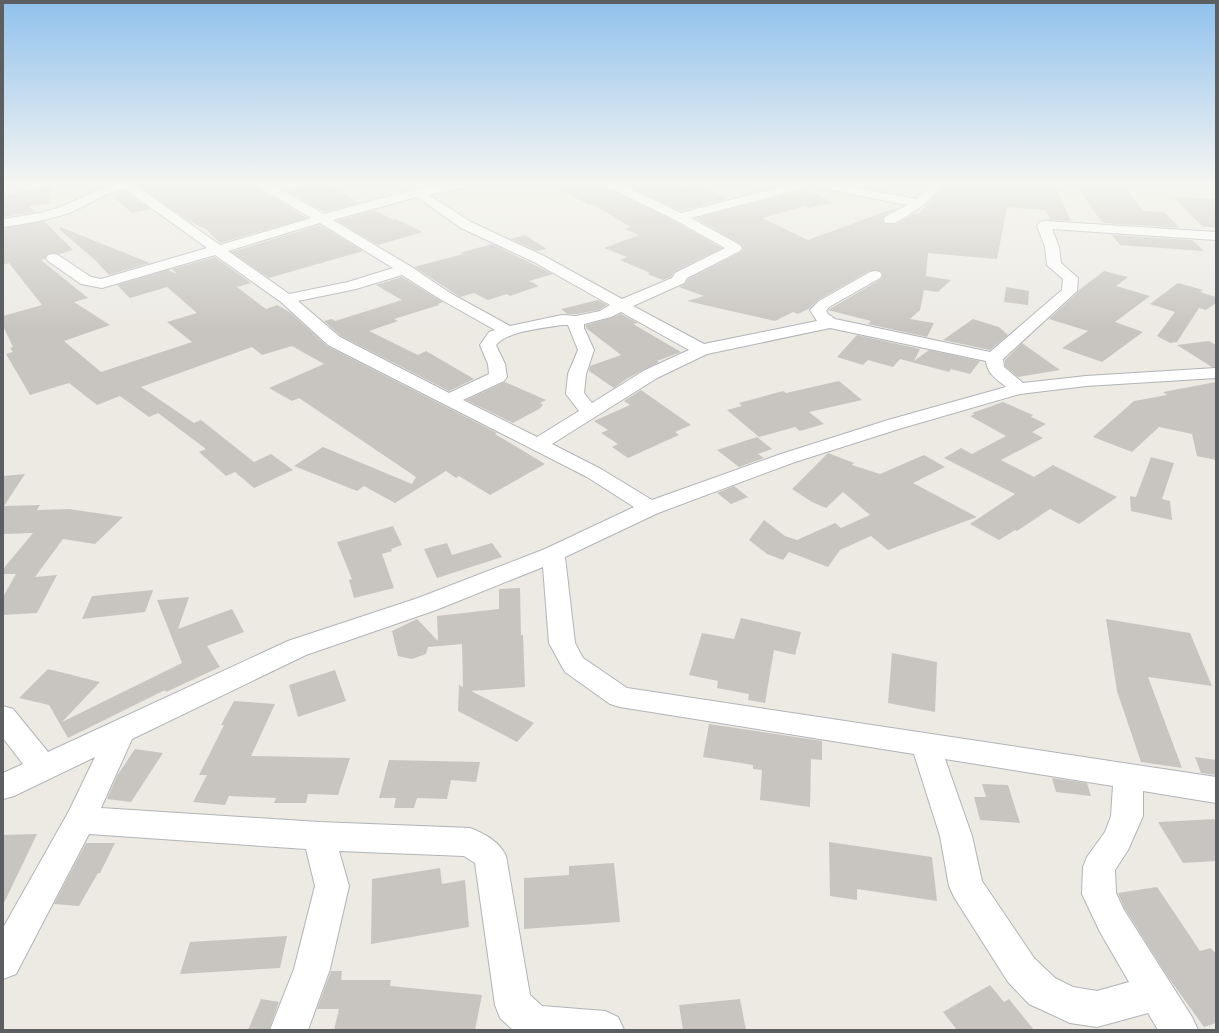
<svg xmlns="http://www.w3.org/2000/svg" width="1219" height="1033" viewBox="0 0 1219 1033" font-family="Montserrat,sans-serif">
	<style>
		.building { fill: #c8c5c0 }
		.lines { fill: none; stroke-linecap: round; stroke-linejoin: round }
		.minor-casing { stroke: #b1b4b7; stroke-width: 2 }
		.minor { fill: #fff; fill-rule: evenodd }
	</style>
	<rect width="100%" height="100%" fill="#eceae3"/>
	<g class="building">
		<path d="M136,184H256L258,188L307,218L220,243L206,229L189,221Z"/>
		<path d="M314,184H327L360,203L324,212L285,190Z"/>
		<path d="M549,184H605L607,188L674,221L722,248L674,272L671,277L663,280L647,274L650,273L620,260L627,257L604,248L639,235L625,229L631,227L592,204L589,205Z"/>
		<path d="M624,184H676L682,187L698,184L728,199L681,211Z"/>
		<path d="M944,184H1054L1071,221L1050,220L1046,210L1007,207L997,259L928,253L926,276L951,280L938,292L924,290L920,310L910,319L934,323L927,337L868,324L871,321L828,310L881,279L883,274L880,271H869L818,300L810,308L798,314L793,312L775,321L687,301L704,296L679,287L685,284L688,279L741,252L743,249L741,244L695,218L784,195L810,191L834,203L809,208L805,206L762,218L808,240L895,208H898L884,216L883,220L885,224H896L915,213L918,214L933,199Z"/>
		<path d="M1075,184H1122L1144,211L1164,212L1180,228L1104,223L1101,221Z"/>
		<path d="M51,186L50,204L29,206L35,212L3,217V195Z"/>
		<path d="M120,191H125L150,209L132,213L111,195Z"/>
		<path d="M1174,197L1216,199V227H1203Z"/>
		<path d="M374,210L393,220L395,219L423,232L378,245L337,221Z"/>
		<path d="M44,221L73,250L60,254L53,253L48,254L45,259L41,260L88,298L74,302L110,325L64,341L101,372L192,342L167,322L197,313L167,287L130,298L117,285L168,270L177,274L172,269L215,257L251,283L237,287L266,309L277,305L291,313L327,346L497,433L495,434L545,464L490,495L459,476L456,478L446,471L395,503L364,486L357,491L294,466L323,447L412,484L416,477L299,398L292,401L269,388L324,364L292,346L262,355L252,347L141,387L194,423L201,420L254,462L271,454L293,470L254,488L235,472L226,476L199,452L206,449L158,413L149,417L120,396L97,405L69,383L30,395L6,354L13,352L10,348L13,347L3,326V316L42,305L9,263L3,265V228Z"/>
		<path d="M320,225L363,251L269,278L231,252Z"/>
		<path d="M60,227L150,263L109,275L96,261L59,229Z"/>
		<path d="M525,235L547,249L537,251L511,239Z"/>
		<path d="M1112,235L1192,240L1204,251L1120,245Z"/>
		<path d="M492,244L553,274L529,281L539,286L510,296L507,294L488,300L474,293L460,297L414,267L463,254L460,253Z"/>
		<path d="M1104,271L1128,277L1116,286L1150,296L1115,322L1143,332L1102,362L1062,348L1088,331L1049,319L1078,292L1079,290Z"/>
		<path d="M402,277L443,302L438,304L439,305L394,319L398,321L369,331L418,355L426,351L474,379L449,391L341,336L324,321L332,319L335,321L402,300L376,285Z"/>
		<path d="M1178,283L1203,290L1200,292L1216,297V303L1206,310L1199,308L1177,342L1170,343L1157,336L1175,312L1150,304Z"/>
		<path d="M1006,287L1029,291L1028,305L1004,302Z"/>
		<path d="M598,300L607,305L599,310L576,314H567L561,309Z"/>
		<path d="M621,314L638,323L633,324L681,352L657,361L659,362L626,379L614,388L589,371L590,366L621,355L586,328V325L611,318Z"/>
		<path d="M973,319L999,327L1008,335L990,350L943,340Z"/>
		<path d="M857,335L920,349L914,361L929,350L980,361L970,374L951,369L949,372L900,359L893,367L868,360L863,365L837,357Z"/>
		<path d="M1209,341L1216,345V367H1212L1177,345Z"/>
		<path d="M1022,343L1060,370L1018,377L1005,366V360Z"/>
		<path d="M839,381L862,400L809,412L824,424L800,431L795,427L759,437L727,410L742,406L739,403L783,391L786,393Z"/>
		<path d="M505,382L546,400L540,403L543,405L539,409L513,423L466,400Z"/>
		<path d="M1216,382V460L1197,456L1192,434L1159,427L1132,452L1093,437L1134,401L1167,395L1163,392Z"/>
		<path d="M641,390L691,425L675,432L679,435L628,458L612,447L618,444L601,433L608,430L594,421L630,405L624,401Z"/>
		<path d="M1003,402L1033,415L1031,417L1046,424L1032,432L1043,438L1001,460L1034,477L1053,465L1117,497L1079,524L1050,509L1017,531L1015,530L999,540L970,524L1015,494L944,458L961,448L972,454L1006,436L970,416L975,414L972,413Z"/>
		<path d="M757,437L772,449L758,454L764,458L739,467L717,450Z"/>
		<path d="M828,453L854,463L852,465L880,474L924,455L945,467L913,483L977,517L888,550L871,536L840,550L828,567L789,552L783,560L767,554L749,540L764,520L785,536L797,540L835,523L841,528L870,515L843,492L826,508L812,502L792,489Z"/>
		<path d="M1151,457L1174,463L1162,499L1170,501L1172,520L1131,511L1130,496L1136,497Z"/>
		<path d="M25,474L4,506L40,505L37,510L69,509L123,517L95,544L63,539L35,577L57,575L37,613L3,615V597L16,574H3V569L33,533L3,534V476Z"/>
		<path d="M734,486L748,497L731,504L717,493Z"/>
		<path d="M393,526L402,545L391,549L392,551L382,554L394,588L354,598L349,580L352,579L337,542Z"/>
		<path d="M447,543L452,555L492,543L502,557L437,578L424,549Z"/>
		<path d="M520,588L521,635H523L525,687L471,691L534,723L517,742L458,711L459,685L463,687L462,644L428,647L426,654L412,659L398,656L392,631L417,619L438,641L437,616L499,609V589Z"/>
		<path d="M153,590L145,612L82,619L92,596Z"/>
		<path d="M189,597L178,629L232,609L244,632L207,646L220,667L166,692L165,690L68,738L49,705L19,698L48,669L100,682L62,722L182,663L157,600Z"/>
		<path d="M741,618L801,632L795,655L774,650L765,703L748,700L749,694L717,688L718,681L689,675L702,633L734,639Z"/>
		<path d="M1106,619L1190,633L1212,686L1148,677L1182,768L1141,762L1117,691Z"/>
		<path d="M892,653L937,662L935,712L888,703Z"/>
		<path d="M335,670L346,701L298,717L289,685Z"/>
		<path d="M234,701L275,704L251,756L350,758L338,795L308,794L306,803H274L276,798L229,796L225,805L193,802L207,775H199L224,725H221Z"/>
		<path d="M709,724L822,741V760L811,759L810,807L760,800L762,770L753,769V765L703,757Z"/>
		<path d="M135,749L163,753L131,802L107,799L117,776Z"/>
		<path d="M1195,757L1216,760V775L1201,773Z"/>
		<path d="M389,760L480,762L476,782L451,780L447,799L417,798L414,808H394L396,798H379Z"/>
		<path d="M1052,778L1087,783L1091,796L1056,792Z"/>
		<path d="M982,784L1008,785L1020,823L980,820L974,797H986Z"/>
		<path d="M1216,819V861L1183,863L1158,822Z"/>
		<path d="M37,834L3,905V835Z"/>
		<path d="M829,842L932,857L937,901L857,889V900L830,896Z"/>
		<path d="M86,843H115L100,873H98L79,906L54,904Z"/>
		<path d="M614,863L620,922L524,929V878L569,875V866Z"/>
		<path d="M440,868L442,884L465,880L469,927L371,944L372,879Z"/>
		<path d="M1157,887L1200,951L1211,948L1216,954V1023L1204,1027L1166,974L1125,909L1118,893Z"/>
		<path d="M287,936L280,968L180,974L190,942Z"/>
		<path d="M331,971H342L341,980H391L390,986L482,995L475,1030H334L339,1009H317Z"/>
		<path d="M990,985L1004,1002L1009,999L1034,1030H957L943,1012Z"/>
		<path d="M261,999L279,1002L269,1030H248Z"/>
		<path d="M740,999L746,1030H683L679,1005Z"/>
	</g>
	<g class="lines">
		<defs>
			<g id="minor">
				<path d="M111,184H134L220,245L311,218L259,187L257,184H271L324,214C371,202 420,184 469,184L467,187L429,195L471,222L544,256L622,299L672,278L675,273L725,248L675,220L608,187L606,184H621L681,213L791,184H810L808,187L691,218L740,245L742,248L740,251L687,278L684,283L633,306L704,344L817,321L810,310L819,301L870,272L875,271L880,272L882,275L880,278L829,307L826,311L828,314L835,319L990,352L1062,290L1063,279L1047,265L1045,247L1037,226L1040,222L1045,221L1216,232V240L1052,229L1059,247L1061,263L1078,278L1077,291L1003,359L1004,367L1023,383L1086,376L1216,368V378L1086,386L1020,394L902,428L795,462L658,513L565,557L575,643L583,658L627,688L1216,777V803L1143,791V816L1128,850L1115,870L1116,893L1124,910L1192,1017L1198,1030H1158L1148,1013L1097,1027L1070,1023L1029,1004L1008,982L954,897L949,886L940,836L914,754L620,707L610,704L565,672L561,665L549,643L543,567L436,610L306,655L132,739L101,808L319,822L470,828C485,834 499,841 506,856L530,995L542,1006L605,1011L618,1017L624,1030H513L500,1018L495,1005L475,863L464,856L339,851L349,886L330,969L308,1030H270L294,969L315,886L306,849L89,834L16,974L3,979V928L69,811L95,757L14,796L3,799V773L23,764L3,738V706L13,709L48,752L288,641L418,598L545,549L634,507L587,477L328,345L281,302L215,255L102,288L81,284L48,261L46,258L48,255L53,254L58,255L91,277L101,279L207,248L125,189C113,189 84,207 69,213C48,220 25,224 3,227V219L40,213L58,208ZM417,197L461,228L534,262L610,305L600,311L576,316L562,315L510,326L450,293L410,266L333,220ZM320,223L393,268L348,282L289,294L228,251ZM402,275L440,299L495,330L489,332L480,345L488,364L489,374L449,393L340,337L298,301L356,289ZM621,312L689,350L645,370L592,403L584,393L586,374L594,350L584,328V324L611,317ZM562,325H568L578,350L568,374L566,394L579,411L537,437L463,400L504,381L507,377L505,364L496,345C507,331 544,328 562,325ZM830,328L986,361C987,374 997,379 1006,387L888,420L781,454L652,500L601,469L552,444L657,378L707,354ZM945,759L1113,786L1111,816L1105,832L1087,857L1083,867L1082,894L1100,932L1129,982L1097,991L1073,987L1055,978L1034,958L982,881L972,836Z"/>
				<path d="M814,184H838L916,199L931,184H943C931,203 913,212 895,223H885L884,220L885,217L907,205L820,188L816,187Z"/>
			</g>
		</defs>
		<use href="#minor" class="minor-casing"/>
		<use href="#minor" class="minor"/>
	</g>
	<linearGradient id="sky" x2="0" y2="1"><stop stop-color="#90c1ed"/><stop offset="0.56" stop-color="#f6f6f2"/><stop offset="1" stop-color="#f6f6f2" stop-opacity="0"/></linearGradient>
	<rect width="1219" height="328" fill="url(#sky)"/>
	<rect width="1219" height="1033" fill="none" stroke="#5c5f62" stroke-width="8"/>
</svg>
